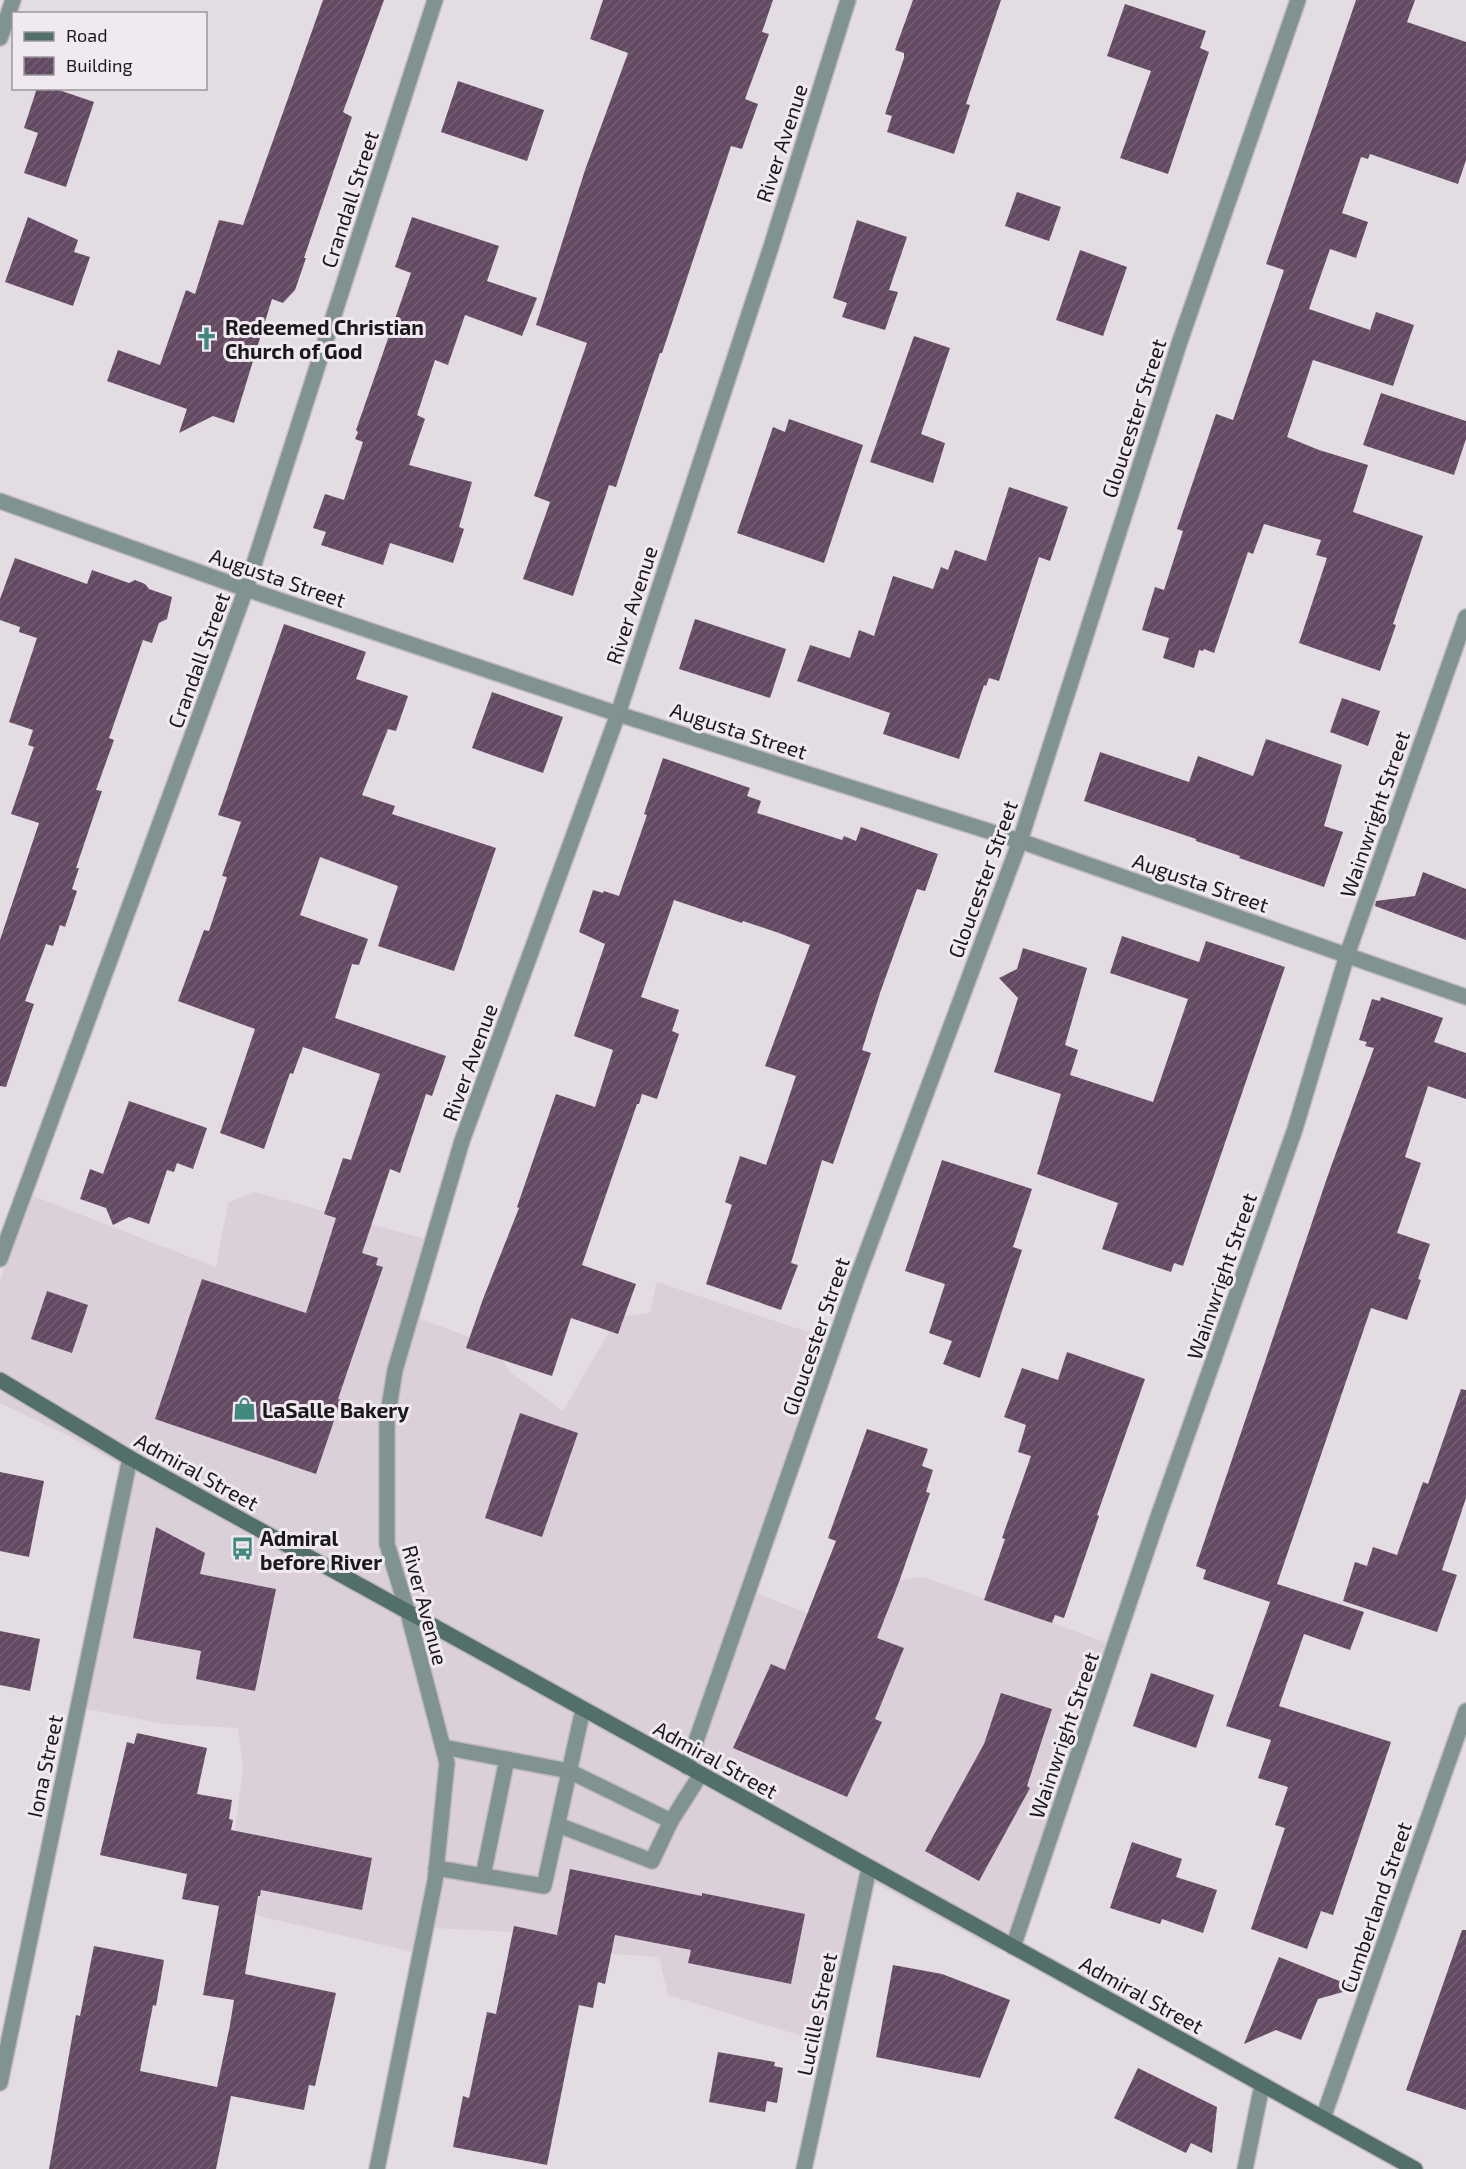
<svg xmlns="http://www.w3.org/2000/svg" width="1466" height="2169" viewBox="0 0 1466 2169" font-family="'Exo 2',sans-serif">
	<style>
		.built { fill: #dbcfda }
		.building { fill: url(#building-hatch) }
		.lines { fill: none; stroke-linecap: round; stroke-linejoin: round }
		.service-casing { stroke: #bfb9be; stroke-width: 18 }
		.minor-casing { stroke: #bfb9be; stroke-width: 18 }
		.tertiary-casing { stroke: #bfb9be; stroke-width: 18 }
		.secondary-casing { stroke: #bfb9be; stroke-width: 18 }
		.service { stroke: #809390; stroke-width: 15 }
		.minor { stroke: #809390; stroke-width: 15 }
		.tertiary { stroke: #809390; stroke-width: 15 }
		.secondary { stroke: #526f6b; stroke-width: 15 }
		.labels { text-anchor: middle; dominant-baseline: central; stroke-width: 6; stroke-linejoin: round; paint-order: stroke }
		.street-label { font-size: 21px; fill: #1a181a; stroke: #f0eaf0 }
		.poi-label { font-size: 21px; font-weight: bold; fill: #1a181a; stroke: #f0eaf0; text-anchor: start }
	</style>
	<defs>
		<pattern id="building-hatch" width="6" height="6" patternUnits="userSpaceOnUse" patternTransform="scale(1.5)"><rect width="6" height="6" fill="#634a62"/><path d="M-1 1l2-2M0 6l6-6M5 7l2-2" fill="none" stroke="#746074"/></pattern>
	</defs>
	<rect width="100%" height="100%" fill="#e3dce2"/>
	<path class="built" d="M255,1192L425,1239L429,1250L412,1316L492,1345L510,1372L563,1411L618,1317L650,1313L657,1282L829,1339L755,1593L869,1636L889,1583L913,1578H926L1108,1643L1008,1950H997L879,1885H865L828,2044L668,1995L659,1957L600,1953L579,1935L435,1928L417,1953L225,1908L243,1768L238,1728L164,1724L87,1709L82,1699L129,1469L69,1436L0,1403V1281L24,1213L33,1196L216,1267L228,1203Z"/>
	<g class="building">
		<path d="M323,0H384L343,112L352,117L304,258H306L295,290L283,303L272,299L234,423L213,416L179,433L187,409L107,381L118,350L160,365L186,290L195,294L219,220L243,225Z"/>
		<path d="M603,0H773L762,32L769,34L745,99L758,104L742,149L731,146L662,353H660L616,487L609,485L573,596L523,579L550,502L534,496L587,343L536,325L585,170L628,53L590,39Z"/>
		<path d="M913,0H1001L966,104L970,105L954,154L887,132L892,116L885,114L904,58V53L895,50Z"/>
		<path d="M1356,0H1415L1407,22L1466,42V160L1458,184L1370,154L1368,159L1361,157L1342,213L1368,222L1356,258L1330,249L1309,309L1370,330L1376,312L1414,325L1393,386L1313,360L1287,437L1319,450L1368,465L1353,512L1423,536L1393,624L1396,625L1380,671L1299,643L1327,558L1316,555L1321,540L1264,524L1253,554L1248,552L1214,653L1204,649L1203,651L1199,650L1194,668L1163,658L1169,638L1142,630L1155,587L1164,590L1183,531L1177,529L1216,414L1233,420L1284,270L1266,264Z"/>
		<path d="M1125,4L1206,31L1200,48L1209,52L1168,174L1120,158L1151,71L1107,56Z"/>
		<path d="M458,81L544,110L527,161L441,132Z"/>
		<path d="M37,88H53L94,102L66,187L24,173L38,133L24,128Z"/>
		<path d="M1017,192L1061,207L1049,241L1005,226Z"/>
		<path d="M28,217L78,240L74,252L90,257L73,306L5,282Z"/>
		<path d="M412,217L499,246L487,281L537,298L522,336L465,315L448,365L435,360L417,415L425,419L409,465L472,482L459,527L464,529L453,563L390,543L383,565L321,545L326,532L313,528L325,494L344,500L363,442L355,439L358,432L356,430L411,273L395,267Z"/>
		<path d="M857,220L907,237L889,290L898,292L885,330L842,317L847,303L833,298Z"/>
		<path d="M1080,250L1127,267L1103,336L1056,320Z"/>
		<path d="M914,336L950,348L921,434L945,443L933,483L870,462Z"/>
		<path d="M1381,393L1466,421V439L1454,475L1363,445Z"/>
		<path d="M789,419L863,445L824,563L737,533L773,427L785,432Z"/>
		<path d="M1009,487L1068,507L1050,561L1039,557L999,681L989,678L986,686L984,685L959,759L883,734L890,713L797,681L810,645L850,658L859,630L874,636L893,576L933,589L941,567L948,570L955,550L986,561Z"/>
		<path d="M15,558L87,584L92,570L129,583L135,580L145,584L149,589L172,597L167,619L159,623L152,643L143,640L109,738L114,740L96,790L102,791L76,868H79L72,889L77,891L65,927L60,925L53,946L46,944L25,1001L34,1004L6,1087L0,1086V940L39,823L11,814L34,747L28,745L33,730L9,722L37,638L19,632L20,627L0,620V599Z"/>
		<path d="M695,619L786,649L770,698L679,669Z"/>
		<path d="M284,624L366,652L356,679L408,696L396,731L388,729L362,795L395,806L392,814L496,848L454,971L378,946L398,886L320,857L300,915L368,939L359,965L352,964L335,1018L446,1056L432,1096L426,1094L400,1173L390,1169L362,1253L378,1258L376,1265L383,1267L338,1399L341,1400L316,1474L155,1419L202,1279L306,1313L336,1218L324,1214L343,1158L351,1160L380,1074L303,1047L293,1074L290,1073L264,1149L220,1133L255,1029L178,1001L204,930L209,931L227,877L222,876L241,822L218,815Z"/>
		<path d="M492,692L563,717L543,773L472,748Z"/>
		<path d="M1342,698L1380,711L1368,746L1330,732Z"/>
		<path d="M1266,739L1342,765L1324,826L1343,832L1324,887L1239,858L1240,856L1196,841V839L1084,801L1100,752L1189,782L1198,756L1253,776Z"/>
		<path d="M663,758L750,788L747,796L761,801L757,813L842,840L844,836L856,841L861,827L938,854L925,891L917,889L880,993L862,1050L871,1053L833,1164L822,1160L791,1263L798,1265L781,1310L706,1284L732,1205L725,1202L740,1156L766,1165L796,1076L765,1066L810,945L779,933L743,921L742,923L674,900L641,997L679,1010L672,1031L679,1034L657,1099L642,1094L639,1104H637L582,1265L636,1284L618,1334L571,1318L552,1376L466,1348L483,1299L519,1208L517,1207L556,1094L595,1107L613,1050L574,1036L605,944L579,932L593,890L603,893L604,891L619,896L647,815L644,814Z"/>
		<path d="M1423,872L1466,889V940L1375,906L1376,901L1415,896Z"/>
		<path d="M1122,936L1199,962L1206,941L1285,967L1183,1266L1174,1263L1171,1272L1102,1249L1118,1203L1037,1174L1061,1094L994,1072L1018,998L999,978L1017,969L1023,948L1087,968L1065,1045L1078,1050L1070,1075L1153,1102L1188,999L1110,973Z"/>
		<path d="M1381,997L1443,1018L1434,1042L1466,1053V1099L1428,1086L1405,1157L1421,1163L1397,1233L1430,1244L1418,1279L1421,1280L1407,1320L1371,1308L1277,1584L1364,1612L1350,1650L1304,1634L1279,1706L1391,1742L1333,1915L1321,1911L1307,1949L1251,1929L1285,1828L1275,1825L1288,1787L1258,1778L1271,1740L1226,1726L1270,1602L1203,1579L1206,1570L1196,1566L1328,1175L1374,1048L1365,1046L1367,1042L1359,1040L1372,999L1380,1001Z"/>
		<path d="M129,1101L207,1128L193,1169L177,1163L174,1172L167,1170L149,1224L129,1217L113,1225L106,1208L80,1199L90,1169L103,1174Z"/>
		<path d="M942,1160L1032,1189L1013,1247L1022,1250L980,1378L943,1364L952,1341L929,1333L945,1284L905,1271Z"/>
		<path d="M47,1291L88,1305L72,1353L31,1339Z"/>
		<path d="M1067,1352L1145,1379L1097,1515L1099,1516L1064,1618L1055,1615L1052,1623L984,1600L1005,1539L1002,1538L1031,1456L1018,1452L1026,1425L1004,1417L1022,1368L1058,1380Z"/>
		<path d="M1461,1389L1466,1390V1498L1442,1570L1457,1575L1437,1632L1343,1601L1355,1562L1367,1566L1373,1547L1397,1555L1423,1482L1428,1484Z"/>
		<path d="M520,1413L578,1433L542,1537L485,1518Z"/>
		<path d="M867,1429L928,1449L922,1466L933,1470L926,1492L930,1493L899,1582L877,1638L904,1648L875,1719L882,1722L847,1797L733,1748L771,1664L785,1670L836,1541L828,1538Z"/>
		<path d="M0,1472L44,1481L29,1557L0,1551Z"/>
		<path d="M156,1527L205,1553L200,1574L276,1589L255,1691L196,1679L201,1651L133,1638Z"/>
		<path d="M0,1631L40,1639L30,1691L0,1685Z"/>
		<path d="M1151,1673L1214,1695L1196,1748L1133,1726Z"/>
		<path d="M1001,1693L1052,1709L1027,1786L1030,1788L979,1881L925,1851L984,1744Z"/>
		<path d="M137,1733L207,1748L197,1794L232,1800L229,1819L233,1820L231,1830L372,1858L362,1910L261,1890L260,1896H258L245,1974L336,1993L315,2086L309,2085L304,2110L231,2096L216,2169H49L76,2015L80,2016L94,1946L164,1960L156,2006L153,2005L140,2071L217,2087L230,2025L234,2000L203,1995L219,1906L182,1899L187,1874L100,1855L127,1742L134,1744Z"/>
		<path d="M1132,1842L1182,1859L1176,1877L1217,1890L1203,1933L1162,1919L1160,1924L1110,1908Z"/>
		<path d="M570,1869L702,1896V1893L805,1914L791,1984L688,1963L691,1950L615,1935L605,1984L598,1982L593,2008L579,2005L547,2165L453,2147L463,2096L469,2098L487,2012L496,2014L514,1926L557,1935Z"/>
		<path d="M1462,1930H1466V2110L1406,2090Z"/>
		<path d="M1279,1957L1357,1988L1318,1999L1301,2040L1276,2030L1244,2044Z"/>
		<path d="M893,1965L942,1974L1010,2000L980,2078L876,2057Z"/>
		<path d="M718,2052L775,2062L774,2066L783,2068L777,2103L767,2101L765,2112L709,2102Z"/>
		<path d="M1138,2068L1217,2107L1212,2153L1191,2143L1186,2153L1114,2118Z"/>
	</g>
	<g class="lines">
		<defs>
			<g id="service">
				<path d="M443,1747L569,1771L671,1821"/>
				<path d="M558,1825L652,1861L671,1821L701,1774"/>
				<path d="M436,1868L544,1886L583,1709"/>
				<path d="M483,1876L507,1759"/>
			</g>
			<g id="minor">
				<path d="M0,38L13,0"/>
				<path d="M0,501L246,589L618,714L1020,841L1466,997"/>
				<path d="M0,1259L246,589L435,0"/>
				<path d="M687,1767L856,1281L1020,841L1179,344L1298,0"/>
				<path d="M1013,1947L1157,1520L1295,1129L1347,955L1466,617"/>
				<path d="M0,2083L130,1458"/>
				<path d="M1323,2118L1466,1711"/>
				<path d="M804,2169L869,1868"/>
				<path d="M1245,2169L1262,2085"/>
			</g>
			<path id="tertiary" d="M377,2169L435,1881L447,1763L408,1613L387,1544V1420L395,1370L462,1141L618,714L771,247L848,0"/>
			<path id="secondary" d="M0,1380L130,1458L1415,2169"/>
		</defs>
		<use href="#service" class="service-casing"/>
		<use href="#minor" class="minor-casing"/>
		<use href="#tertiary" class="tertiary-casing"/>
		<use href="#secondary" class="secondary-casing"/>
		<use href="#service" class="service"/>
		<use href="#minor" class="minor"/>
		<use href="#tertiary" class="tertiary"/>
		<use href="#secondary" class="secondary"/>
	</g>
	<defs>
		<symbol id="church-bare" viewBox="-9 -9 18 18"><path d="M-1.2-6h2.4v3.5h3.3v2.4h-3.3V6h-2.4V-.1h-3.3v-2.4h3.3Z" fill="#428880" stroke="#f0eaf0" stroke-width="2.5" paint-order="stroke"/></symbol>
		<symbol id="shop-bare" viewBox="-9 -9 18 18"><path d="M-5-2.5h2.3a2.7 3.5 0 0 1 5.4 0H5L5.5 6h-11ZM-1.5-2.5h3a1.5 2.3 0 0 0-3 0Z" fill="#428880" stroke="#f0eaf0" stroke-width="2.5" paint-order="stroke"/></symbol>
		<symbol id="bus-bare" viewBox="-9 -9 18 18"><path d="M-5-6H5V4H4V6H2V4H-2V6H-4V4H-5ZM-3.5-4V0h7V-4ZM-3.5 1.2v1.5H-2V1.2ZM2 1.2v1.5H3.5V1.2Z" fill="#428880" stroke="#f0eaf0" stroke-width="2.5" paint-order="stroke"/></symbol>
	</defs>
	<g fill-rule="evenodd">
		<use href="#church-bare" x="190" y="322" width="33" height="33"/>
		<use href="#shop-bare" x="228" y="1392" width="33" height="33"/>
		<use href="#bus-bare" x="226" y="1532" width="33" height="33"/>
	</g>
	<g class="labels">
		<g class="street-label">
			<text transform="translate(781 143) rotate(-72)">River Avenue</text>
			<text transform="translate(349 199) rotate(-72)">Crandall Street</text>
			<text transform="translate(1133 418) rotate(-72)">Gloucester Street</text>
			<text transform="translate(278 577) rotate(19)">Augusta Street</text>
			<text transform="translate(631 605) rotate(-72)">River Avenue</text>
			<text transform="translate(198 660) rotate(-70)">Crandall Street</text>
			<text transform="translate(739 730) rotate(18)">Augusta Street</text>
			<text transform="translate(1374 814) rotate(-71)">Wainwright Street</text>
			<text transform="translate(982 879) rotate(-70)">Gloucester Street</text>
			<text transform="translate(1201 882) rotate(19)">Augusta Street</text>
			<text transform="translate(469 1062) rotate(-70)">River Avenue</text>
			<text transform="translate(1221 1276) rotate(-71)">Wainwright Street</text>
			<text transform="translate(815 1336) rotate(-71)">Gloucester Street</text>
			<text transform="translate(197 1471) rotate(29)">Admiral Street</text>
			<text transform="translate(426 1605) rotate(75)">River Avenue</text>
			<text transform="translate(1063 1735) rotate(-71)">Wainwright Street</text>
			<text transform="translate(716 1759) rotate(29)">Admiral Street</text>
			<text transform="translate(44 1766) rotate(-78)">Iona Street</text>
			<text transform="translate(1375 1907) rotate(-71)">Cumberland Street</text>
			<text transform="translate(1142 1994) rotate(29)">Admiral Street</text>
			<text transform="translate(816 2014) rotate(-78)">Lucille Street</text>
		</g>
		<g class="poi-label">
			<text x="225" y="326">Redeemed Christian<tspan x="225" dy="24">Church of God</tspan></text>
			<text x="262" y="1409">LaSalle Bakery</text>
			<text x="260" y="1537">Admiral<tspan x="260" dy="24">before River</tspan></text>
		</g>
	</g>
	<rect x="12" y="12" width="195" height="78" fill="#f0eaf0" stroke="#9a969a" stroke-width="1.5"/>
	<rect x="24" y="32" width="30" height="9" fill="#526f6b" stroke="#9a969a" stroke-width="1.5"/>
	<text x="66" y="42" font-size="18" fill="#1a181a">Road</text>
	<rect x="24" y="57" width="30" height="18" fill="url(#building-hatch)" stroke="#9a969a" stroke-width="1.5"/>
	<text x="66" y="72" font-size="18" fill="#1a181a">Building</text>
</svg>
